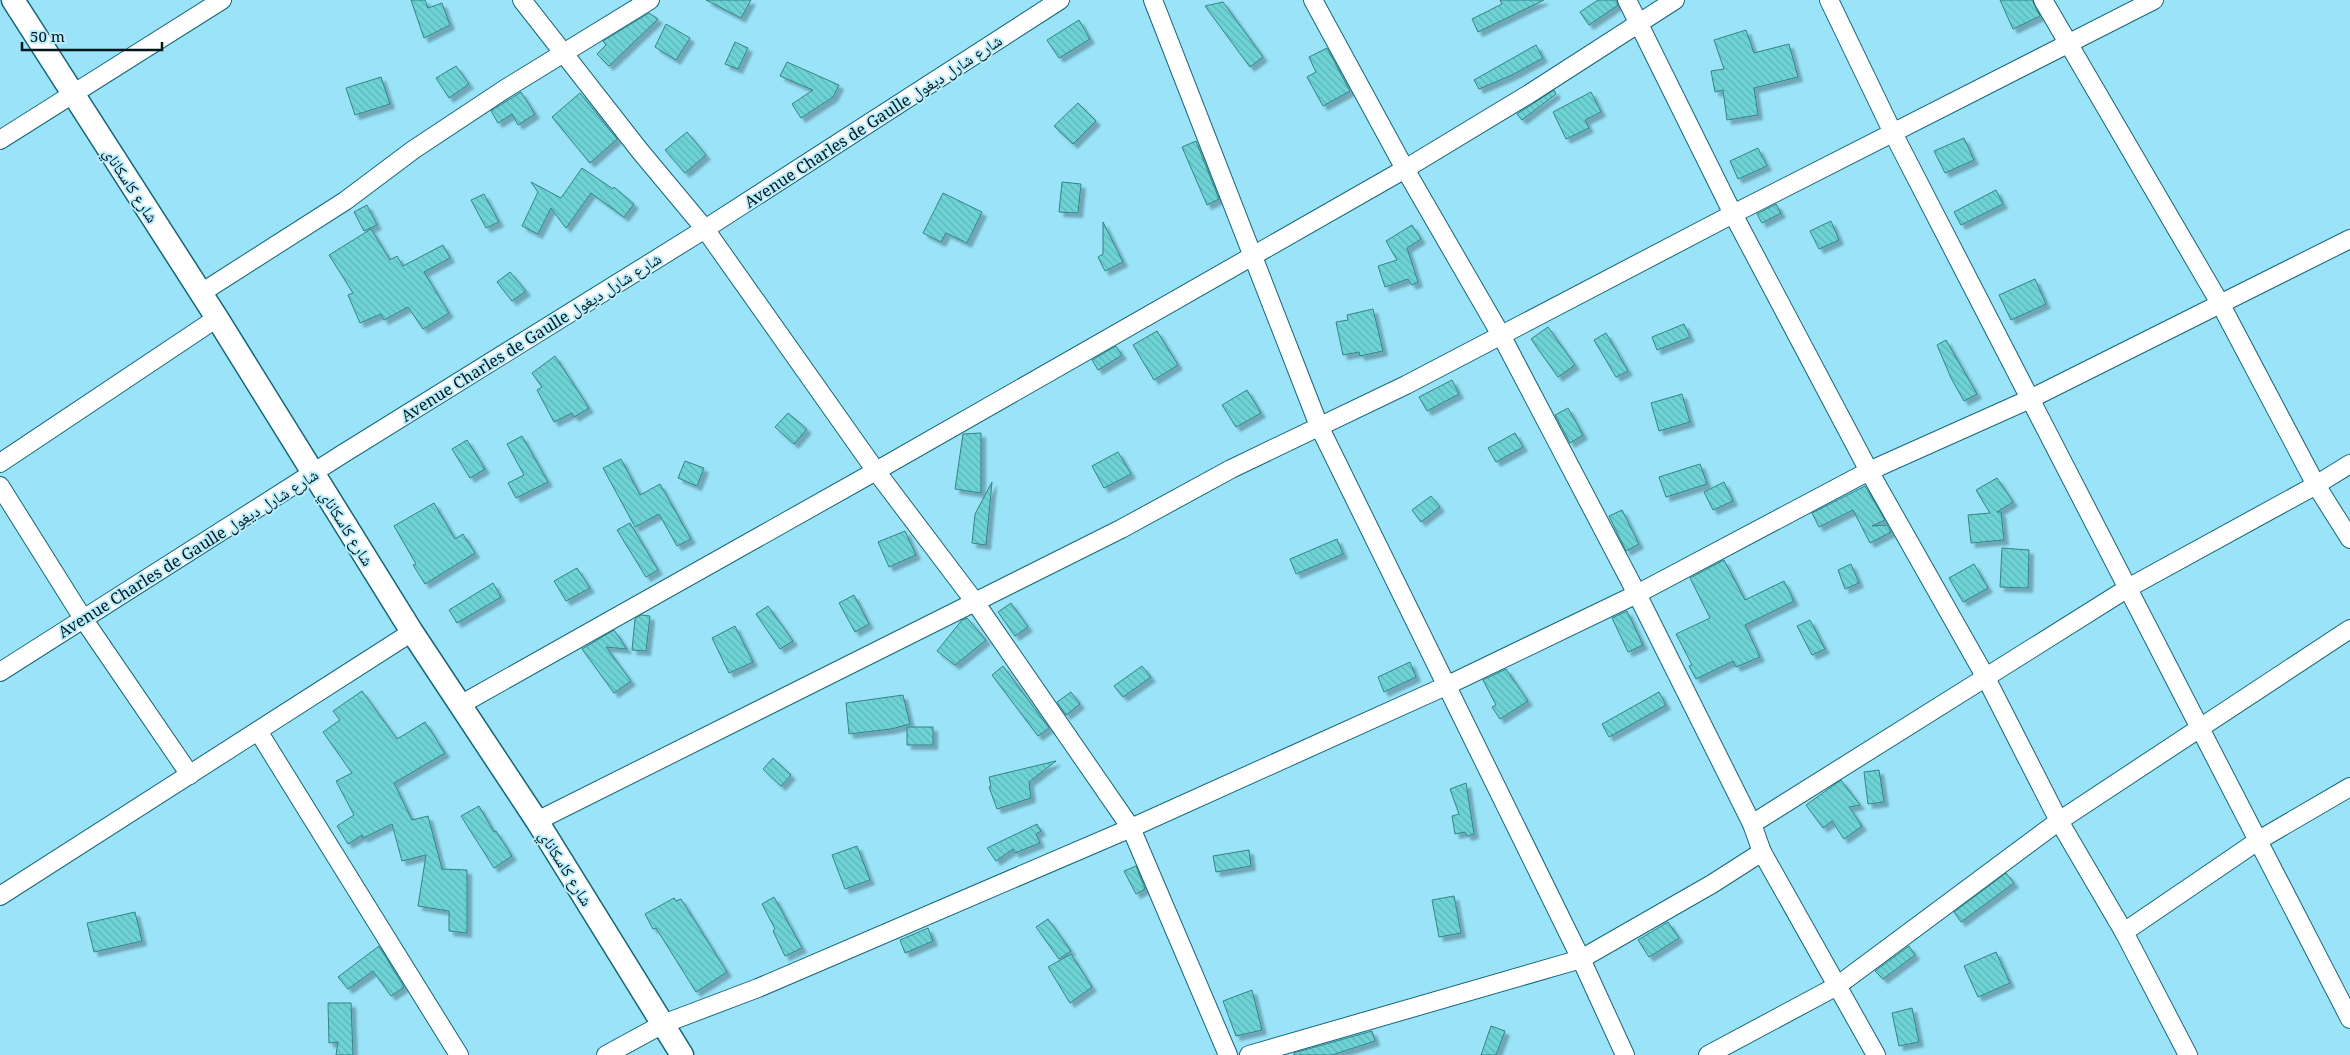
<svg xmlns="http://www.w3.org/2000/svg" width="2350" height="1055" viewBox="0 0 2350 1055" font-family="'Noto Serif','Noto Naskh Arabic',serif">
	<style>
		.building { fill: url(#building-back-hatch); stroke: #338486; filter: url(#shadow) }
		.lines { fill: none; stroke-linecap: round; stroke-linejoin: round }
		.minor-casing { stroke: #166678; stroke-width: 20 }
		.tertiary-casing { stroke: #166678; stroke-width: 25 }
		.minor { stroke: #fff; stroke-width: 18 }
		.tertiary { stroke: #fff; stroke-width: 22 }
		.labels { text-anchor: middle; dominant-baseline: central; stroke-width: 4; stroke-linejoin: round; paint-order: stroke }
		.street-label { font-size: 16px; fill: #02151a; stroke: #b8edfd }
	</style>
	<defs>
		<pattern id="building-back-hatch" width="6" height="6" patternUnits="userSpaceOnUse" patternTransform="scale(1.25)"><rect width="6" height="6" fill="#6ed3d5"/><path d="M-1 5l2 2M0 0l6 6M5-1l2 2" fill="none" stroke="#5eb4b6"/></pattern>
		<filter id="shadow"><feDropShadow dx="4.5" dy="4.5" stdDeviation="1" flood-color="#0004"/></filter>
	</defs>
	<rect width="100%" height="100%" fill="#9ae3f8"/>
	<g class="building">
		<path d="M411,0H425L428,8L442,3L450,25L424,38Z"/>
		<path d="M706,0H751L741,18Z"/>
		<path d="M1500,0H1544L1478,32L1472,19L1502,4Z"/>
		<path d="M1598,0H1616L1618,5L1589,25L1580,12Z"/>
		<path d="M2000,0H2032L2040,16L2013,29Z"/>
		<path d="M1223,2L1263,57L1250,67L1205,6Z"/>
		<path d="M649,13L658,19L609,66L597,54L606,45L603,41Z"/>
		<path d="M1079,20L1090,39L1059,58L1047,40Z"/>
		<path d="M666,24L690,38L676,60L655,47Z"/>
		<path d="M1746,30L1754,53L1789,44L1798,77L1754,88L1758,115L1727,120L1723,90L1715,92L1711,71L1724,69L1714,40Z"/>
		<path d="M735,42L748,48L738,69L725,64Z"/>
		<path d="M1536,45L1543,58L1512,75L1479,89L1474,80Z"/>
		<path d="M1327,48L1350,91L1323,106L1307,77L1316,72L1309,57Z"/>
		<path d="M787,62L839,85L833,97L801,118L792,104L813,90L780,76Z"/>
		<path d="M456,66L469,84L449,98L436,78Z"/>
		<path d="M381,77L390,104L355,115L346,88Z"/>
		<path d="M1554,90L1556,94L1522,120L1517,114Z"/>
		<path d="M521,92L535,114L518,125L512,114L498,123L491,111Z"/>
		<path d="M1591,92L1601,112L1585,120L1589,128L1566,139L1553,112Z"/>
		<path d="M580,93L617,139L590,163L552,117Z"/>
		<path d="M1078,103L1096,121L1073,144L1054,126Z"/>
		<path d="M687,132L706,155L685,173L665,150Z"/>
		<path d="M1964,138L1974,160L1945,173L1934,151Z"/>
		<path d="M1196,141L1219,199L1207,205L1182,147Z"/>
		<path d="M1758,148L1767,166L1738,179L1730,161Z"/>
		<path d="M582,168L613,189L614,187L634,204L624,217L591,193L566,228L551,208L538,234L522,226L538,192L531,182L561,198Z"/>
		<path d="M1062,182L1081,184L1078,213L1059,212Z"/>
		<path d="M1996,190L2003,204L1961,225L1954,212Z"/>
		<path d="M943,193L982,212L967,243L946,233L941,242L923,233Z"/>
		<path d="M484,194L499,222L486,228L471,200Z"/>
		<path d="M1776,204L1781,213L1762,223L1757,214Z"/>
		<path d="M367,205L377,225L364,231L354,212Z"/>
		<path d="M1831,221L1839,240L1819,249L1810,231Z"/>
		<path d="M1103,222L1123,262L1105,271L1098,257L1103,254Z"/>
		<path d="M1412,225L1421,239L1407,248L1418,282L1412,285L1408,279L1385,287L1378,266L1397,260L1386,241Z"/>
		<path d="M371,229L390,260L397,256L403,266L443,245L450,258L424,272L449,313L423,329L408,307L384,320L381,314L360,323L348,295L353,293L329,255Z"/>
		<path d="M510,272L526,291L512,301L497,282Z"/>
		<path d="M2035,279L2046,304L2011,320L1999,295Z"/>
		<path d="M1373,309L1383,351L1360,356L1359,352L1343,355L1336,322L1348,320L1347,315Z"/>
		<path d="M1684,324L1690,337L1657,350L1652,337Z"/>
		<path d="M1548,327L1575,365L1558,377L1531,339Z"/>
		<path d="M1157,331L1178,365L1154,380L1133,345Z"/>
		<path d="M1606,333L1628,371L1616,377L1594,340Z"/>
		<path d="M1946,340L1977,394L1964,401L1951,378L1937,345Z"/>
		<path d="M1116,346L1122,355L1098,370L1092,360Z"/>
		<path d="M555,356L589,408L574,417L572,413L554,422L537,390L542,387L532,373Z"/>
		<path d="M1452,380L1459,394L1427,411L1419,397Z"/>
		<path d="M1247,390L1261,413L1236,427L1222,405Z"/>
		<path d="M1682,394L1690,422L1659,431L1651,403Z"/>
		<path d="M1568,408L1583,435L1570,443L1555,415Z"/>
		<path d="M788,413L807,429L794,444L775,427Z"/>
		<path d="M981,433V493L955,489L963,434Z"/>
		<path d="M1515,433L1523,447L1496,462L1488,448Z"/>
		<path d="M522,436L548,482L516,498L508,483L524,475L507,444Z"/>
		<path d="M467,440L485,469L470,478L452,449Z"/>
		<path d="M1118,452L1131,474L1104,488L1092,466Z"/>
		<path d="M621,459L640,495L660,484L691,539L677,546L659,514L635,527L603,468Z"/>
		<path d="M685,461L704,468L697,486L678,478Z"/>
		<path d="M1700,464L1707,484L1666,497L1659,477Z"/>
		<path d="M1997,478L2013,502L1997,512H2001L2004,540L1971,543L1968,515L1990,513L1976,490Z"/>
		<path d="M992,482L986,545L972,543L975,514Z"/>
		<path d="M1724,482L1733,501L1713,510L1704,492Z"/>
		<path d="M1865,486L1885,520L1872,526L1887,525L1891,532L1870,543L1853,510L1819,527L1812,513Z"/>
		<path d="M1431,496L1440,507L1421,522L1412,510Z"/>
		<path d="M434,503L455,539L463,534L475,553L425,584L413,565L416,564L394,526Z"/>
		<path d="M1622,510L1639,544L1626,551L1609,516Z"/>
		<path d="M630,523L658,570L646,577L617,530Z"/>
		<path d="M905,531L916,555L889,567L878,542Z"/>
		<path d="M1337,539L1343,554L1296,574L1290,559Z"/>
		<path d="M2002,548L2029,550L2028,588L2000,587Z"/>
		<path d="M1724,560L1745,600L1784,581L1794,601L1745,625L1760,657L1736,667L1733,661L1696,679L1689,666L1692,665L1676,634L1710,618L1690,578Z"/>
		<path d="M1851,564L1859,583L1845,589L1838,570Z"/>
		<path d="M1974,564L1988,588L1963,602L1949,578Z"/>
		<path d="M577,568L590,588L566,601L554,581Z"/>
		<path d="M493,583L501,597L457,623L449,610Z"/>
		<path d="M854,595L869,624L855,632L839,603Z"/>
		<path d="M1011,603L1028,627L1015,636L998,612Z"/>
		<path d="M768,606L793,641L780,649L756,614Z"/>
		<path d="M1627,611L1643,645L1628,652L1612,618Z"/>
		<path d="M641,615L650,616L646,651L632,650L635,619Z"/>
		<path d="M967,618L986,640L955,665L937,651L962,620Z"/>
		<path d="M1810,620L1825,649L1812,655L1797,626Z"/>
		<path d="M735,626L753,662L729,673L712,638Z"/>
		<path d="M614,630L627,649L606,647L631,681L614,693L582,649Z"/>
		<path d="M1410,662L1416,677L1384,692L1378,677Z"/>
		<path d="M1003,666L1049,728L1038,736L992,675Z"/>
		<path d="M1142,666L1151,677L1123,697L1114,686Z"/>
		<path d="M1506,669L1528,701L1500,719L1492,707L1496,705L1483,680Z"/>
		<path d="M362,691L397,739L425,722L445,753L394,783L412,820L428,816L442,869L467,870V933L449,931V911L418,906L426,855L402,861L392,824L363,838L362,835L348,844L337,826L354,815L336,781L352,773L323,732L340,720L333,711Z"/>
		<path d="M1071,692L1080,704L1066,715L1057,702Z"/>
		<path d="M1659,692L1666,705L1609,737L1602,724Z"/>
		<path d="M903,695L910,724L891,729L849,734L846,703Z"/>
		<rect x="907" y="727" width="26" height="18"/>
		<path d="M773,758L791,775L781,786L763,769Z"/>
		<path d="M1056,761L1029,782L1031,798L997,809L989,787H991L989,777Z"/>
		<path d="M1879,770L1884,802L1868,804L1864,772Z"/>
		<path d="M1841,780L1860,805L1849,807L1862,826L1844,839L1832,821L1823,828L1806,805Z"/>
		<path d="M1466,783L1474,834L1467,836L1465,832L1455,834L1452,816L1459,814L1450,789Z"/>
		<path d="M479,806L494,832L496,831L512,856L494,868L461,816Z"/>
		<path d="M1037,824L1041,831L1036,834L1040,843L1015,853L1013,849L996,861L987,848Z"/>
		<path d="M857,846L870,880L845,889L832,855Z"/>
		<path d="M1249,850L1251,866L1216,872L1213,856Z"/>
		<path d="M1136,866L1145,889L1136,894L1124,871Z"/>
		<path d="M2006,873L2014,883L1961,922L1954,912Z"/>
		<path d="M1454,896L1461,933L1439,937L1432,900Z"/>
		<path d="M774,897L802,948L785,956L773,931L775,929L762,904Z"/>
		<path d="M674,898L676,901L681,899L727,972L696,992L656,928L653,929L645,914Z"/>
		<path d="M135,912L142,941L94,952L87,923Z"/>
		<path d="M1048,919L1071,951L1059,959L1036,927Z"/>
		<path d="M1668,922L1679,938L1649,957L1638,940Z"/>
		<path d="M928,928L933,941L905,953L900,940Z"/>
		<path d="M379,946L404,987L391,996L373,971L348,989L338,977Z"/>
		<path d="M1909,946L1915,955L1883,979L1875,971Z"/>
		<path d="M1996,952L2010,983L1978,997L1964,966Z"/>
		<path d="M1071,954L1092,987L1070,1003L1048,967Z"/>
		<path d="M1252,990L1262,1030L1236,1036L1223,1001Z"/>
		<path d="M328,1003H351L353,1055H336L338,1042L329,1043Z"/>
		<path d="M1912,1008L1919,1042L1899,1046L1892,1013Z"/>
		<path d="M1491,1026L1505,1031L1496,1055H1481Z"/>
		<path d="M1372,1031L1375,1041L1332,1055H1294V1053Z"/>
	</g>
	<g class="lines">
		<defs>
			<g id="minor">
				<path d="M522,0L640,151L705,229L876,471L975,602L1131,828L1228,1055"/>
				<path d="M1153,0L1319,426L1581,959L1625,1055"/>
				<path d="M1313,0L1405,169L1501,335L1637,594L1752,824L1762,852L1876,1055"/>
				<path d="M1627,0L1733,214L1869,471L1985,676L2059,821L2124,932L2188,1055"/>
				<path d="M1829,0L1893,133L2350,1019"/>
				<path d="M2043,0L2221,305L2316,485L2350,539"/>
				<path d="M0,140L222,0"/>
				<path d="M201,293L345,201L413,150L505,89L650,0"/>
				<path d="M0,463L217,318"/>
				<path d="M0,486L84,620L190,775"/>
				<path d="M0,672L341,455L705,229L1060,0"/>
				<path d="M460,705L876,471L1405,169L1529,94L1675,0"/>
				<path d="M258,731L459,1055"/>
				<path d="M537,821L1121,529L1231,469L1406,385L1733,214L2154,0"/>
				<path d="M1752,824L2128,588L2316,485L2350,464"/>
				<path d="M0,896L412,632"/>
				<path d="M2124,932L2259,840L2350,787"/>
				<path d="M606,1055L663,1024L758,988L1131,828L1448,685L1637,594L1869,471L2030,399L2350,239"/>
				<path d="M1249,1055L1581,959L1712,884L1762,852"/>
				<path d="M1708,1055L1837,986L2059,821L2350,629"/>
			</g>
			<path id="tertiary" d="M13,0L217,318L412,632L537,821L682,1055"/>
		</defs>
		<use href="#minor" class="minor-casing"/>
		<use href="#tertiary" class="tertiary-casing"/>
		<use href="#minor" class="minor"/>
		<use href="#tertiary" class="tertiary"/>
	</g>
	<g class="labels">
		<g class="street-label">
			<text transform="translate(873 121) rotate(-33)">Avenue Charles de Gaulle شارع شارل ديغول</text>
			<text transform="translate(131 185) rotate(57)">شارع كاسكاناي</text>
			<text transform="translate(531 337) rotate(-32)">Avenue Charles de Gaulle شارع شارل ديغول</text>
			<text transform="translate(347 528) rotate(58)">شارع كاسكاناي</text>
			<text transform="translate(188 553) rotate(-32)">Avenue Charles de Gaulle شارع شارل ديغول</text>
			<text transform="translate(566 868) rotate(58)">شارع كاسكاناي</text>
		</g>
	</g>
	<path d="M22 42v8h140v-8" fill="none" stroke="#02151a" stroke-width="2.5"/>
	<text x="30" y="42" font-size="15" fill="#02151a" stroke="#b8edfd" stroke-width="4" paint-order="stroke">50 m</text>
</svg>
